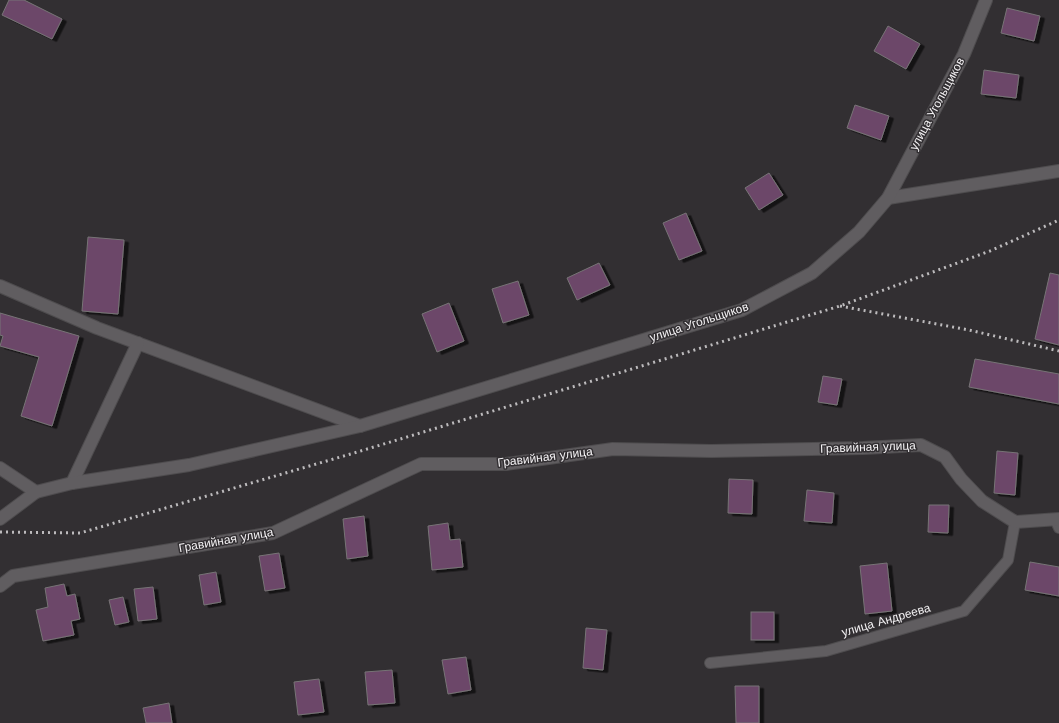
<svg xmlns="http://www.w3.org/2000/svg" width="1059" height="723" viewBox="0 0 1059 723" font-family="'Work Sans',sans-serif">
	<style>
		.building { fill: #6c4669; stroke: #777476; filter: url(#shadow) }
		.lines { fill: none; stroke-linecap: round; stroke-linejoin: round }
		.lane-casing { stroke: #4e4c4e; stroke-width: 12 }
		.street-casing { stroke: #4e4c4e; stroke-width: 14 }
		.secondary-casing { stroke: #4e4c4e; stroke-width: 14 }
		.lane { stroke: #605d60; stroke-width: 10 }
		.street { stroke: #605d60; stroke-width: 12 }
		.secondary { stroke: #605d60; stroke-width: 12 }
		.rail { stroke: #bdbbbd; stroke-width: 3; stroke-dasharray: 2 4; stroke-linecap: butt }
		.labels { text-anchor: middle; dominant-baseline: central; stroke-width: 3; stroke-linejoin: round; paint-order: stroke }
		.street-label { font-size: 12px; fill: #f4f2f4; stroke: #322f32 }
	</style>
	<defs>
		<filter id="shadow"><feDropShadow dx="4.5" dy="2.5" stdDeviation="0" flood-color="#0009"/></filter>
	</defs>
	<rect width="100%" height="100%" fill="#322f32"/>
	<g class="building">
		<path d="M9,0H24L62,19L52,39L2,15Z"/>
		<path d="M1007,8L1040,16L1034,41L1001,33Z"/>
		<path d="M888,26L920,44L906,69L874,51Z"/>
		<path d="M984,70L1019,75L1016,98L981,94Z"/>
		<path d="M855,105L889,116L881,140L847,128Z"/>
		<path d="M769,173L783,195L759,210L745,188Z"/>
		<path d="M686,213L702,251L679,260L663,223Z"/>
		<path d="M88,237L124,240L118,314L82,311Z"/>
		<path d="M599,263L610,285L577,300L567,278Z"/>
		<path d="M1050,273L1059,275V345L1035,339Z"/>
		<path d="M518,281L529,315L503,323L492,289Z"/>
		<path d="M449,303L464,341L437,352L422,314Z"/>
		<path d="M0,313L79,336L52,426L21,416L39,357L0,346L3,336L0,335Z"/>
		<path d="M975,359L1059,374V404L969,387Z"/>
		<path d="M823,376L842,379L837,405L818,402Z"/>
		<path d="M997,451L1018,453L1015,495L994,493Z"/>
		<path d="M729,479L753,480L752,514L728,513Z"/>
		<path d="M807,490L834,493L832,523L804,521Z"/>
		<path d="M929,505H949L948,533L928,532Z"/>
		<path d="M364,516L368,556L347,559L343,519Z"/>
		<path d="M448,523L450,540L460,539L463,567L432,570L428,526Z"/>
		<path d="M279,553L285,588L265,591L259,556Z"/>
		<path d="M1030,562L1059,567V596L1025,590Z"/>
		<path d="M887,563L892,611L865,614L860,566Z"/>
		<path d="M216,572L221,602L204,605L199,575Z"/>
		<path d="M64,584L67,596L75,594L80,619L71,621L74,635L43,641L36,610L48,607L45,588Z"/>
		<path d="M153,587L157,619L138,621L134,589Z"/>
		<path d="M123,597L129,622L115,625L109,600Z"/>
		<rect x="751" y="612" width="23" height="28"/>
		<path d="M586,628L607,630L603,670L583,668Z"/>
		<path d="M466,657L471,690L448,694L442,660Z"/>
		<path d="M392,670L395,703L368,705L365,672Z"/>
		<path d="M319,679L324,712L298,715L294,682Z"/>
		<path d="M735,686H759V723H736Z"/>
		<path d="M169,703L172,723H146L143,708Z"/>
	</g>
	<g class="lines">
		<defs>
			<g id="lane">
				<path d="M1055,519L1059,528"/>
				<path d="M710,663L826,651L964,611L1008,560L1015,522"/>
			</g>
			<g id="street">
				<path d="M888,198L1059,171"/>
				<path d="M0,286L97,328L360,426"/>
				<path d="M0,468L36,492"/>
				<path d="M72,483L138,343"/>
				<path d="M0,586L13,576L273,533L421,464H506L613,449L711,451L863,448L921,445L945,457L961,479L982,501L1015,522L1059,519"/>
			</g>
			<path id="secondary" d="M0,519L36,492L72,483L189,465L360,426L742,310L812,273L859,232L888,198L964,54L986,0"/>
		</defs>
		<use href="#lane" class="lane-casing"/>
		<use href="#street" class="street-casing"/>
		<use href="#secondary" class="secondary-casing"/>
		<use href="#lane" class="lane"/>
		<use href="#street" class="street"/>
		<use href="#secondary" class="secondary"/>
		<g class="rail">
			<path d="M840,306L969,330L1059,351"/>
			<path d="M0,532L80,533L354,453L840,306L990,251L1059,220"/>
		</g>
	</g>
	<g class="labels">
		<g class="street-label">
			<text transform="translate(937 104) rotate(-62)">улица Угольщиков</text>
			<text transform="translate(699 322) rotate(-18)">улица Угольщиков</text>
			<text transform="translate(868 447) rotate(-2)">Гравийная улица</text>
			<text transform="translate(545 457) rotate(-7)">Гравийная улица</text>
			<text transform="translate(226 540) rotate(-10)">Гравийная улица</text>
			<text transform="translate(886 620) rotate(-16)">улица Андреева</text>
		</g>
	</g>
</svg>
